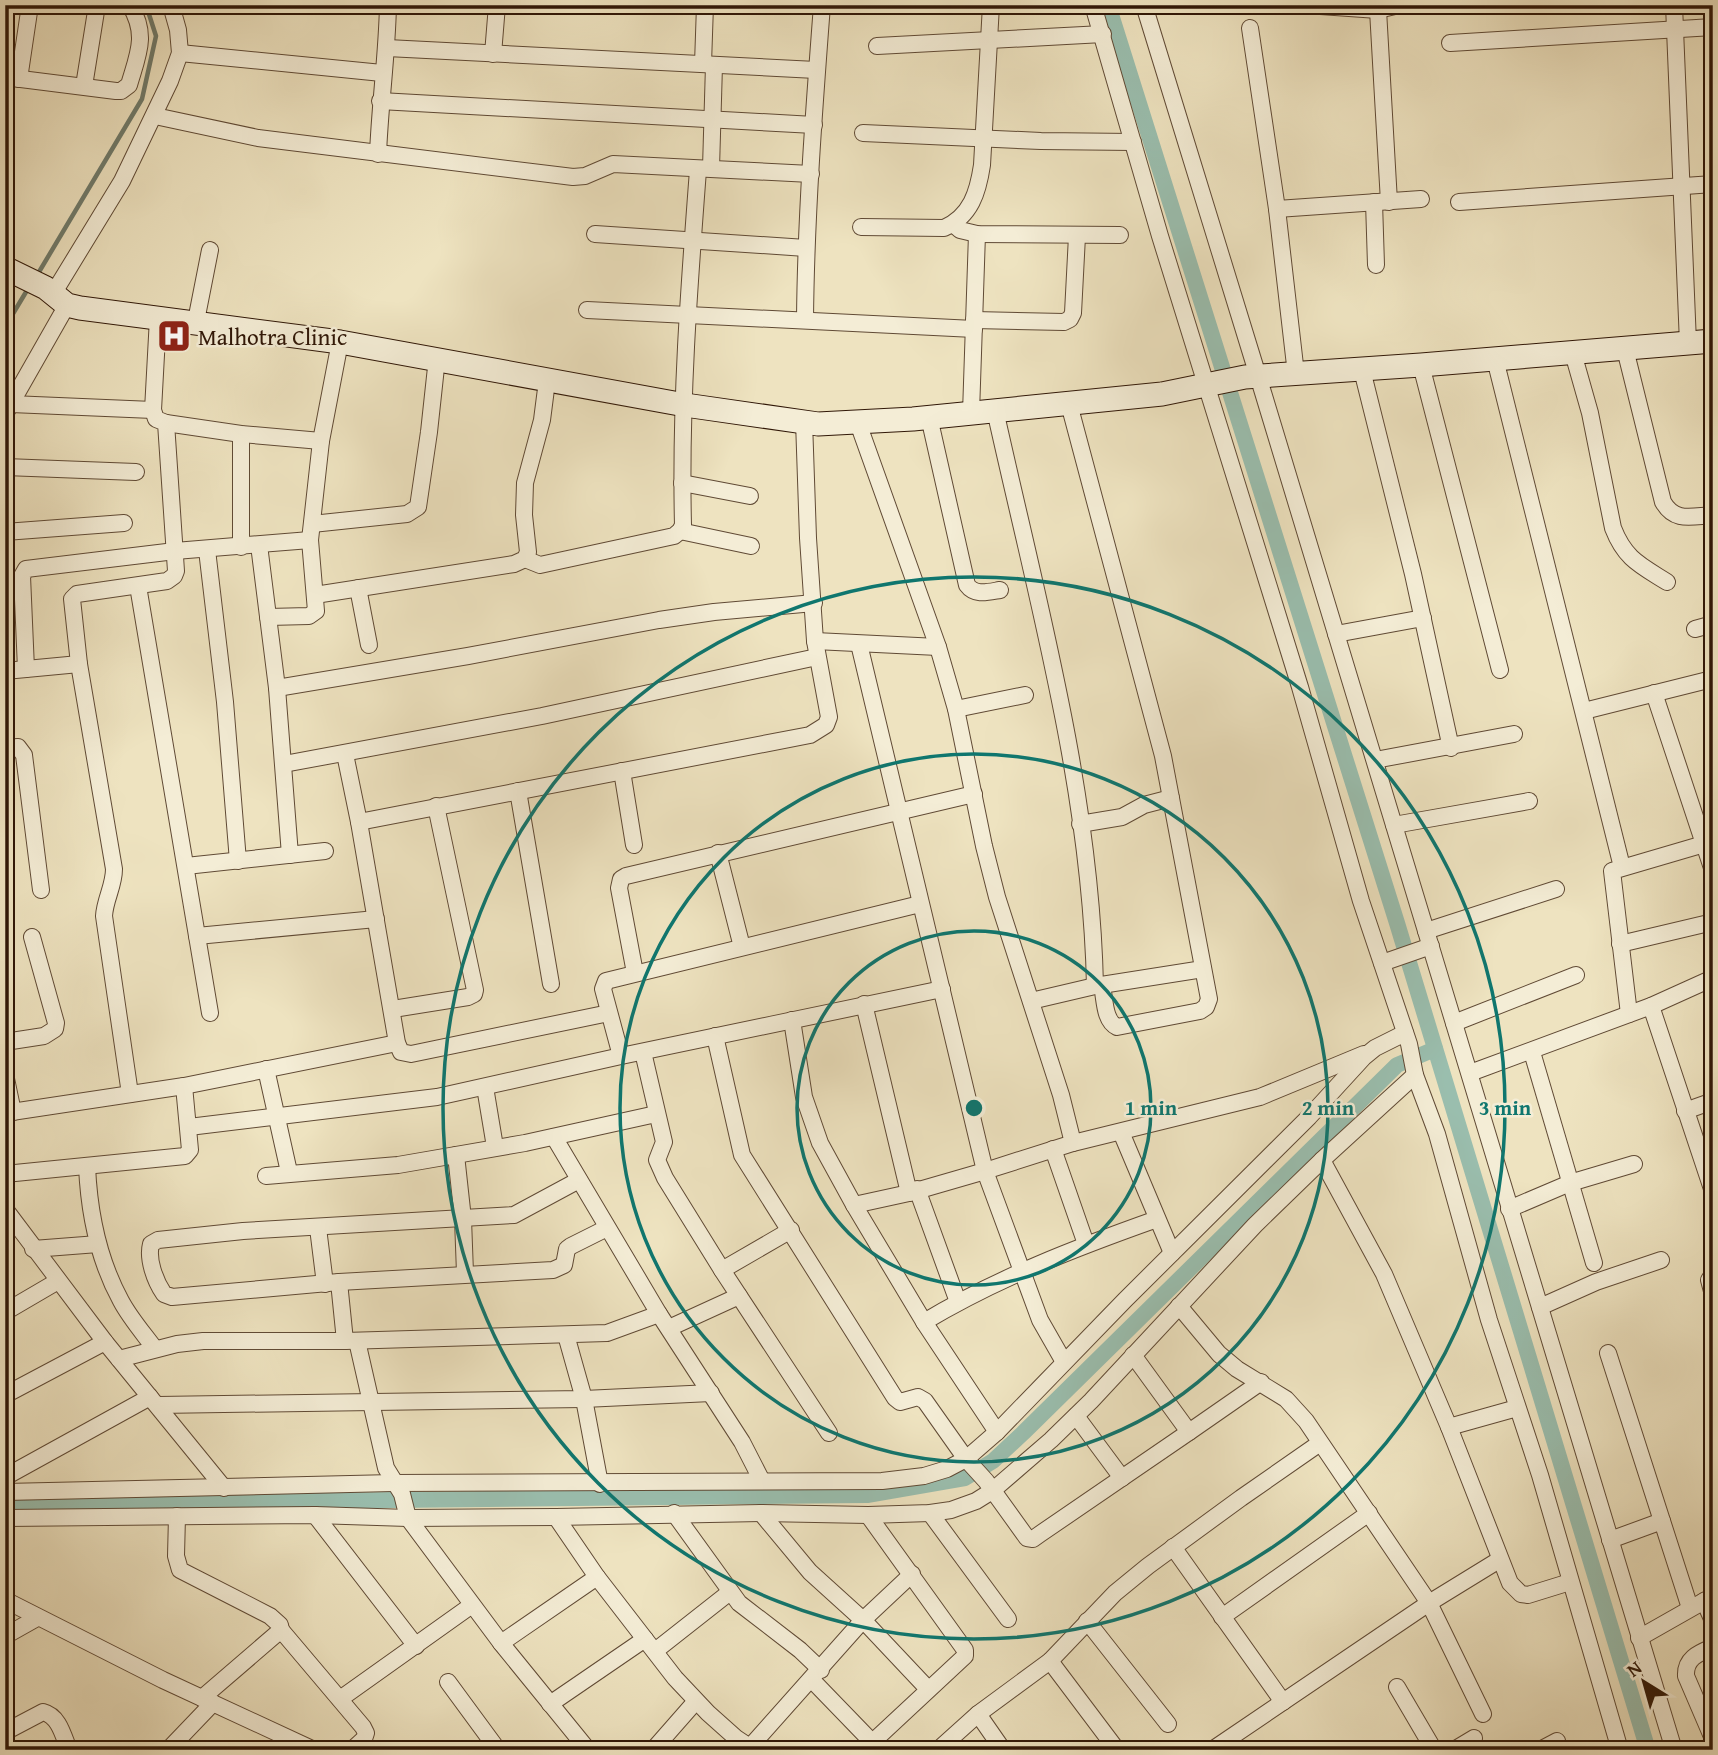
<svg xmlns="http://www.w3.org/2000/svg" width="1718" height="1755" viewBox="0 0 1718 1755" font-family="'Gentium Book Plus',serif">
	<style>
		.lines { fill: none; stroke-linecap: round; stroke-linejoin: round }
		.stream { stroke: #707b6b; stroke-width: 4.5 }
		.canal { stroke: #9abeae; stroke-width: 16 }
		.street-casing { stroke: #604a35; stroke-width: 18 }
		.secondary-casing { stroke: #301707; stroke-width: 25 }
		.street { stroke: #f4edd6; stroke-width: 16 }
		.secondary { stroke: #f4edd6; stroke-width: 23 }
		.ring { fill: none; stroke: #0f766e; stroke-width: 3.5 }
		.labels { text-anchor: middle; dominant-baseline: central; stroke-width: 5; stroke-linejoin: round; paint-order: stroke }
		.poi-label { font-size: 23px; fill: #301707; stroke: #f4edd6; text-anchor: start }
		.centre { fill: #0f766e; stroke: #f4edd6; stroke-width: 3.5 }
		.ring-label { font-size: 21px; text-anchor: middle; font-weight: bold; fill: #0f766e; stroke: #f4edd6; stroke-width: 5; stroke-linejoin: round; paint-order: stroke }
	</style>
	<rect width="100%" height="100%" fill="#eee3c0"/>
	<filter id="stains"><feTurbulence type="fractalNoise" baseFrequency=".00286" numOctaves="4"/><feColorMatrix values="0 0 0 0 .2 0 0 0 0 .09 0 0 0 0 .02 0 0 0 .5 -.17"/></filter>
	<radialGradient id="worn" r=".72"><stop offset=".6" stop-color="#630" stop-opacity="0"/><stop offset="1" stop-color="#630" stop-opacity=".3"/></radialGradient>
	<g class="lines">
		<g class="stream">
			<path d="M36,277L142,99L156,36L146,5"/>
			<path d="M5,327L29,287"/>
		</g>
		<g class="canal">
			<path d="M1108,5L1397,923L1648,1750"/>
			<path d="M5,1504L867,1495L965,1478L993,1461L1023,1433L1397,1065L1435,1049"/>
		</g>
		<defs>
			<g id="street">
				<path d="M1093,5L1160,236L1300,687L1361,901L1409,1044L1415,1075L1437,1134L1489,1320L1540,1475L1620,1750"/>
				<path d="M1144,5L1258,376L1674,1750"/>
				<path d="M1306,5L1378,10L1399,5"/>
				<path d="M1674,5L1688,343"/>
				<path d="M1378,10L1389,202"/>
				<path d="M1250,28L1277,209L1296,374"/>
				<path d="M1450,43L1713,27"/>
				<path d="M877,46L1103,34"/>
				<path d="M387,48L816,70"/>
				<path d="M180,53L382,73"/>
				<path d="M493,54L497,5"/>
				<path d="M703,64L705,5"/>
				<path d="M5,77L116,91H121L129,85C138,54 148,35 130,5"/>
				<path d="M19,79L30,5"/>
				<path d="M84,86L97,5"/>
				<path d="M380,101L814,125"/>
				<path d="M155,116L258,138L573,177L585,176L613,164L811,174"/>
				<path d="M863,133L1041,141L1133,142"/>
				<path d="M378,154C380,104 387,55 388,5"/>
				<path d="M711,168L714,65"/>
				<path d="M1374,202L1376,265"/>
				<path d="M1459,202L1713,184"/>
				<path d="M1277,209L1421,199"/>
				<path d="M953,224L960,230L977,234L1120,235"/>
				<path d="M861,227L944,228C971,216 978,192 982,165L991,5"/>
				<path d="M595,234L806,248"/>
				<path d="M53,294L122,181L170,81L180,53L178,30L171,5"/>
				<path d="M587,310L974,329"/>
				<path d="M805,319C806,215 814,110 822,5"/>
				<path d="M974,320L1064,322L1070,319L1073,313L1077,236"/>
				<path d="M196,321L210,250"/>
				<path d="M1625,349L1663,502C1675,523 1692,516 1713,515"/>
				<path d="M1573,353L1590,413L1613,528C1625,559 1640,565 1667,582"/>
				<path d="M1495,359L1622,867"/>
				<path d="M1421,365L1500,670"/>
				<path d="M1362,370L1413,574L1451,748"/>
				<path d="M11,404L153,410"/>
				<path d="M1069,404L1163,756L1209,999L1206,1007L1200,1011L1117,1027C1104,1021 1105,999 1102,986"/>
				<path d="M995,410C1037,600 1091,791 1095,986"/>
				<path d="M971,413L977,234"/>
				<path d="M5,414L67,305"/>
				<path d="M929,417L967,585C975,596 988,592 1000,590"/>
				<path d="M166,423L241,434L321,441"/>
				<path d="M858,423L938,647L956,709L984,846L997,897L1061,1095L1073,1143"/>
				<path d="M5,467L136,472"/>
				<path d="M682,483L750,496"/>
				<path d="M312,524L407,514L418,507L429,432L437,358"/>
				<path d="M680,531L751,546"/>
				<path d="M5,532L124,523"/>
				<path d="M259,545L277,688L290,855"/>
				<path d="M241,547V434"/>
				<path d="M207,550L225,702L238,861"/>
				<path d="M525,559L540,565L674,536L680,531L683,525C680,406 689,288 698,170"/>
				<path d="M138,586L210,1013"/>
				<path d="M358,588L369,645"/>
				<path d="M315,595L514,564L525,559L528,552L524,515L525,483L542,420L547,381"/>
				<path d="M268,617L309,616L316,611L310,540L321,441L340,342"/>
				<path d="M1695,629L1713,624"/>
				<path d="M1336,634L1423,618"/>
				<path d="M815,641L938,647"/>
				<path d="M859,644L985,1171L1040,1320L1064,1362"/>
				<path d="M26,669L22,576L26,569L175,551L310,540"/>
				<path d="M5,671L79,664"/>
				<path d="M277,688L468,656L659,620L714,612L814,603"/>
				<path d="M1654,693L1713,871"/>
				<path d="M956,709L1025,695"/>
				<path d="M1584,711L1712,679"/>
				<path d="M5,748L18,747L24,755L41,890"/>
				<path d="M345,754L359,822L397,1043L401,1052L411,1054L609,1013"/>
				<path d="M1375,760L1514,734"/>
				<path d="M284,764L542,716L817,657"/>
				<path d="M622,771L634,845"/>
				<path d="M518,791L551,984"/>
				<path d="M359,822L810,735L826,725L829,717L815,641L808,538L804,421"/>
				<path d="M1080,824L1122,817L1144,805L1171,798"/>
				<path d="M1394,825L1529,801"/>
				<path d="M718,853L742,947"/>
				<path d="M186,866L325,851"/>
				<path d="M1426,931L1556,889"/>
				<path d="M197,936L376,919"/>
				<path d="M1620,944L1713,922"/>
				<path d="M1382,963L1431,946"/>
				<path d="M635,973L619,888L621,879L626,876L974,794"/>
				<path d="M1031,1001L1095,986L1203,969"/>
				<path d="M864,1004L909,1193"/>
				<path d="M1651,1006L1713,1192"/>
				<path d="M393,1009L468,997L474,994L475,990L436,806"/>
				<path d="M1629,1014L1612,871L1704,844"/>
				<path d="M792,1020L804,1097L820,1143L854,1205L924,1322L997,1432"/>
				<path d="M1454,1023L1576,975"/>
				<path d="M715,1036L742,1155L895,1398L900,1402L918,1397L925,1401L966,1459L986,1481L1027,1538L1033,1539L1040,1534L1189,1432"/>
				<path d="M5,1042L44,1036L55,1029L56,1023L32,937"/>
				<path d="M643,1052L664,1142L657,1160L665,1178L722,1270L829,1433"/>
				<path d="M1532,1052L1594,1263"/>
				<path d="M621,1056L603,989L606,981L920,904"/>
				<path d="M266,1069L289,1172"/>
				<path d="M1470,1073L1651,1006L1713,978"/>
				<path d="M5,1074L13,1112"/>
				<path d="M485,1087L495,1147"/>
				<path d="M130,1094L104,916C105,899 114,886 114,869L79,664L72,599L77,594L167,581L174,576L176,571L166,423L156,419L153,410L158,318"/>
				<path d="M1685,1111L1713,1101"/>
				<path d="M5,1113L184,1086L397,1043"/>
				<path d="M189,1127L437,1097L621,1056L942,989"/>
				<path d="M1121,1132L1172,1253"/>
				<path d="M554,1137L659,1314L742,1442L762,1481"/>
				<path d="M1053,1149L1086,1244"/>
				<path d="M456,1155L463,1219L465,1273"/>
				<path d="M1322,1160L1384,1274L1449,1427L1510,1583L1521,1594L1528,1595L1570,1582"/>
				<path d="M87,1166C89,1213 98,1259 121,1301C130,1318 144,1334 155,1349"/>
				<path d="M5,1174L185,1156L190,1150L184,1086"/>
				<path d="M266,1176L398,1165L525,1143L656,1114"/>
				<path d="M579,1180L514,1215L243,1231L158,1240L151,1244C147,1259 155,1281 164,1294L172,1297L339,1282L553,1270L564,1265L567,1249L571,1246L607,1228"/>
				<path d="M917,1189L958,1302"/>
				<path d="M854,1205L909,1193L985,1171L1073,1143L1260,1097L1364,1054"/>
				<path d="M5,1209L105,1342L224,1488"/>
				<path d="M1509,1209L1570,1183L1634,1164"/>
				<path d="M318,1228L325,1284"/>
				<path d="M33,1249L98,1244"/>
				<path d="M722,1270L791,1230"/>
				<path d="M1713,1274L1709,1280L1713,1295"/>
				<path d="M339,1282L345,1341"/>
				<path d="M1179,1306L1219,1354L1237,1369L1286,1399L1306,1421L1429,1603L1483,1714"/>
				<path d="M1540,1307L1596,1282L1661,1260"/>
				<path d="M5,1312L58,1281"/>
				<path d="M924,1322C997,1278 1078,1247 1157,1219"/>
				<path d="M669,1328L739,1296"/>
				<path d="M566,1335L584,1399L600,1484"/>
				<path d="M357,1341L386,1468L402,1494L408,1518L501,1643L588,1750"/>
				<path d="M1608,1353L1690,1608"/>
				<path d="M1133,1355L1189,1432L1261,1382"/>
				<path d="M119,1359L177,1344L203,1341H345L607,1333L659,1314"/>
				<path d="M5,1395L105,1342"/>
				<path d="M158,1405L584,1399L711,1393"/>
				<path d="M1076,1416L1122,1478"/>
				<path d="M1449,1427L1517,1408"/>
				<path d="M5,1477L150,1397"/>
				<path d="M5,1492L393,1483L882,1481L924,1476L947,1469L966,1459L997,1432L1125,1300L1309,1117L1364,1057L1375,1048L1405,1033"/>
				<path d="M674,1513L739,1603L800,1650L821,1670"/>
				<path d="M761,1513L810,1572L863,1620L928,1689"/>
				<path d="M930,1513L1008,1619"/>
				<path d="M315,1515L416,1646"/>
				<path d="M177,1516L176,1556L180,1570L270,1616L280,1625L281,1630L202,1698"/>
				<path d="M556,1517L597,1577L675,1678L708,1713L736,1738L754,1750"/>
				<path d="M5,1518L315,1515L408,1518L556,1517L761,1513L868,1515L930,1513L951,1510L976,1501L992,1491L1051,1440L1091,1401L1255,1225L1322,1160L1415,1075"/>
				<path d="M1610,1540L1662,1521"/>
				<path d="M1173,1547L1283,1702"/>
				<path d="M5,1600L163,1680L314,1750"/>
				<path d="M1704,1601L1713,1621"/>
				<path d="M1222,1617L1369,1513"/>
				<path d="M1087,1621L1168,1724"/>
				<path d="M281,1630L363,1727L366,1733L364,1739L352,1750"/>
				<path d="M5,1636L37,1618"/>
				<path d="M1639,1638L1713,1596"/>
				<path d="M501,1643L597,1577"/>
				<path d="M1713,1647C1699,1653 1685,1658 1686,1676L1713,1739"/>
				<path d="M655,1651L730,1592"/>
				<path d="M1050,1661L1117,1750"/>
				<path d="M812,1680L872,1742"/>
				<path d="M448,1682L498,1750"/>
				<path d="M1397,1687L1434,1750"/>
				<path d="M340,1699L472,1605"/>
				<path d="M550,1704L645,1639"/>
				<path d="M978,1714L1003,1750"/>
				<path d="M5,1732L43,1712C59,1716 63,1735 69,1750"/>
				<path d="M750,1747L863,1620L912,1574"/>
				<path d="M168,1750L213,1703"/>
				<path d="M653,1750L696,1701"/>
				<path d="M864,1750L965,1656V1650L868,1515"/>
				<path d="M938,1750L978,1714L1050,1661L1115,1593L1148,1566L1241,1498L1320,1443"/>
				<path d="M1212,1750L1429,1603L1499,1560"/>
				<path d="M1454,1750L1474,1738"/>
				<path d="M1540,1750L1557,1741"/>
			</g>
			<path id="secondary" d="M5,268L46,288L67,305L80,308L340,342L685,405L818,424L913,419L1162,394L1245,377L1421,365L1713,341"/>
		</defs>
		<use href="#street" class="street-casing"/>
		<use href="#secondary" class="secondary-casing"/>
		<use href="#street" class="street"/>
		<use href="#secondary" class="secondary"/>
	</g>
	<g class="ring">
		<circle cx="974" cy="1108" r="177"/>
		<circle cx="974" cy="1108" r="354"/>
		<circle cx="974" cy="1108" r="531"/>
	</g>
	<defs>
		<symbol id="hospital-square" viewBox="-11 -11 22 22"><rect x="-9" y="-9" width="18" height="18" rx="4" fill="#8f2418" stroke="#f4edd6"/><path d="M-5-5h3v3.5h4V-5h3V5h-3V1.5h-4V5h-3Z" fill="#fff"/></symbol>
	</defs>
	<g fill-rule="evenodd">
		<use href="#hospital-square" x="155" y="317" width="38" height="38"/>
	</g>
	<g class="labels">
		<g class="poi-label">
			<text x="198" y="336">Malhotra Clinic</text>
		</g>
	</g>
	<circle cx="974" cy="1108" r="10" class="centre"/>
	<g class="ring-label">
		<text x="1151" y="1115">1 min</text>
		<text x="1328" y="1115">2 min</text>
		<text x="1505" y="1115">3 min</text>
	</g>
	<rect width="1718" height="1755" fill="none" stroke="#eee3c0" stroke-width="28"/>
	<rect x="7" y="7" width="1704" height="1741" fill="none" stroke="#301707" stroke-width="3.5"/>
	<rect x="14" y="14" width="1690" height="1727" fill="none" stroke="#301707" stroke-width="2"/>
	<g transform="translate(1644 1682) rotate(323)" stroke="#f4edd6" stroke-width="5" paint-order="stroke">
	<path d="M0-5L12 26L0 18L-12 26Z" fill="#301707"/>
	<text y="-10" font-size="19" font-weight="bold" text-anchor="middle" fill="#301707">N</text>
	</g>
	<rect width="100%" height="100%" filter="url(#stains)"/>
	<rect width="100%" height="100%" fill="url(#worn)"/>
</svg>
